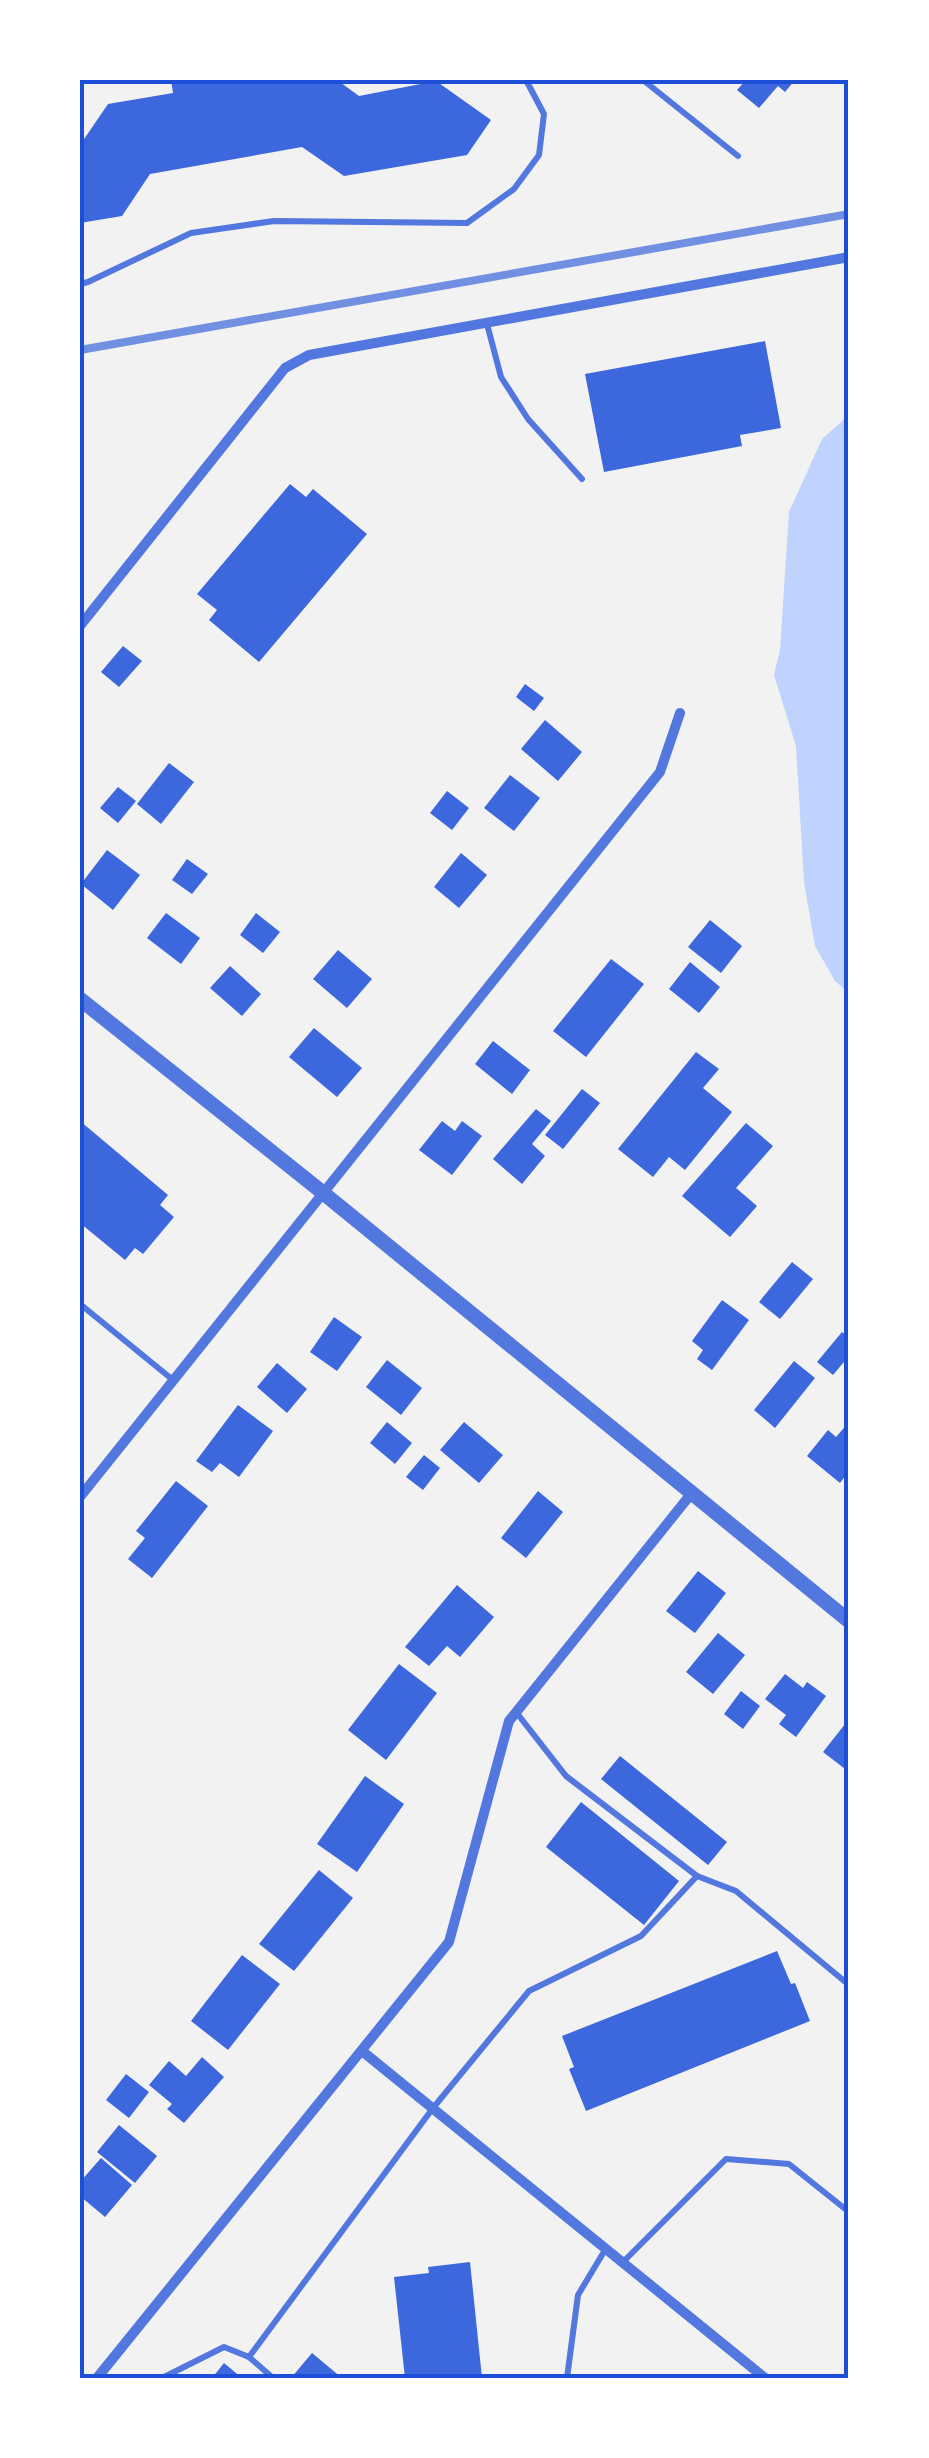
<svg xmlns="http://www.w3.org/2000/svg" width="929" height="2458" viewBox="0 0 929 2458" font-family="'Space Grotesk',sans-serif">
	<style>
		.water { fill: #bfd3fe }
		.building { fill: #3d67dc }
		.lines { fill: none; stroke-linecap: round; stroke-linejoin: round }
		.service { stroke: #5277de; stroke-width: 6 }
		.minor { stroke: #5277de; stroke-width: 10 }
		.tertiary { stroke: #5277de; stroke-width: 15 }
		.rail { stroke: #7290e2; stroke-width: 8 }
		.neatline { fill: none; stroke: #1d4ed8; stroke-width: 4 }
	</style>
	<rect width="100%" height="100%" fill="#f2f2f2"/>
	<path class="water" d="M849,415V993L835,981L815,946L804,882L796,746L774,675L780,650L789,512L822,439Z"/>
	<g class="building">
		<path d="M171,80H337L359,96L436,81L491,120L467,155L344,176L302,147L150,174L122,216L80,223V145L108,104L173,93Z"/>
		<path d="M746,80H795L785,92L778,86L759,108L737,90Z"/>
		<path d="M765,341L781,428L740,435L742,446L604,472L585,374Z"/>
		<path d="M290,484L306,497L313,489L367,534L259,662L209,620L217,610L197,594Z"/>
		<path d="M123,646L142,661L119,687L101,672Z"/>
		<path d="M525,684L544,698L534,711L516,697Z"/>
		<path d="M545,720L582,752L558,781L521,749Z"/>
		<path d="M169,763L194,782L161,824L137,804Z"/>
		<path d="M510,775L540,798L514,831L484,808Z"/>
		<path d="M118,787L136,801L118,823L100,808Z"/>
		<path d="M447,791L469,808L452,830L430,813Z"/>
		<path d="M107,850L140,875L113,910L81,884Z"/>
		<path d="M461,853L487,875L459,908L434,887Z"/>
		<path d="M187,859L208,874L192,894L172,880Z"/>
		<path d="M166,913L200,938L181,964L147,938Z"/>
		<path d="M256,913L280,932L263,953L240,935Z"/>
		<path d="M710,920L742,946L721,973L688,947Z"/>
		<path d="M338,950L372,979L347,1008L313,979Z"/>
		<path d="M611,959L644,984L586,1057L553,1031Z"/>
		<path d="M690,962L720,987L699,1013L669,989Z"/>
		<path d="M230,966L261,994L242,1016L210,988Z"/>
		<path d="M314,1028L362,1068L337,1097L289,1057Z"/>
		<path d="M493,1041L530,1070L512,1094L475,1064Z"/>
		<path d="M696,1052L719,1069L703,1088L732,1112L685,1170L669,1157L653,1177L618,1149Z"/>
		<path d="M582,1089L600,1103L563,1149L545,1135Z"/>
		<path d="M536,1109L551,1121L532,1144L545,1156L522,1184L493,1159Z"/>
		<path d="M80,1121L168,1195L160,1205L174,1217L143,1254L135,1248L125,1260L80,1223Z"/>
		<path d="M442,1121L455,1131L462,1121L482,1136L452,1175L419,1150Z"/>
		<path d="M746,1123L773,1146L736,1188L757,1206L730,1237L682,1196Z"/>
		<path d="M792,1262L813,1279L780,1319L759,1302Z"/>
		<path d="M722,1300L749,1320L712,1370L697,1359L703,1350L692,1341Z"/>
		<path d="M334,1317L362,1337L337,1371L310,1352Z"/>
		<path d="M842,1332L849,1338V1356L833,1375L817,1362Z"/>
		<path d="M387,1360L422,1388L401,1415L366,1387Z"/>
		<path d="M794,1361L815,1378L775,1428L754,1410Z"/>
		<path d="M277,1363L307,1389L287,1413L257,1387Z"/>
		<path d="M238,1405L273,1431L239,1477L220,1463L212,1472L196,1461Z"/>
		<path d="M387,1422L412,1443L395,1464L370,1443Z"/>
		<path d="M464,1422L503,1455L479,1483L440,1450Z"/>
		<path d="M849,1422V1471L840,1483L807,1456L828,1430L836,1437Z"/>
		<path d="M424,1455L440,1468L423,1490L406,1477Z"/>
		<path d="M176,1481L208,1506L152,1578L128,1559L145,1538L136,1531Z"/>
		<path d="M538,1491L563,1512L526,1558L501,1538Z"/>
		<path d="M698,1571L726,1593L695,1633L666,1611Z"/>
		<path d="M457,1585L494,1617L460,1657L447,1646L429,1666L405,1647Z"/>
		<path d="M718,1633L745,1655L713,1694L686,1672Z"/>
		<path d="M399,1664L437,1693L386,1760L348,1730Z"/>
		<path d="M785,1674L803,1688L807,1682L826,1696L796,1737L779,1724L786,1715L765,1699Z"/>
		<path d="M741,1691L760,1706L743,1729L724,1714Z"/>
		<path d="M849,1719V1772L823,1752Z"/>
		<path d="M620,1756L727,1842L708,1865L601,1779Z"/>
		<path d="M365,1776L404,1804L357,1872L317,1844Z"/>
		<path d="M581,1802L679,1881L644,1925L546,1847Z"/>
		<path d="M319,1870L353,1898L294,1971L259,1944Z"/>
		<path d="M777,1951L791,1984L795,1983L810,2021L586,2111L569,2069L574,2067L562,2036Z"/>
		<path d="M242,1955L280,1984L228,2050L191,2021Z"/>
		<path d="M202,2057L224,2077L184,2123L167,2109L172,2104L149,2085L169,2061L186,2076Z"/>
		<path d="M126,2074L149,2092L129,2118L106,2100Z"/>
		<path d="M119,2125L157,2156L135,2183L97,2152Z"/>
		<path d="M101,2158L132,2185L105,2217L80,2196V2182Z"/>
		<path d="M470,2262L482,2378H405L394,2277L429,2273L428,2267Z"/>
		<path d="M312,2353L342,2378H291Z"/>
		<path d="M224,2363L242,2378H212Z"/>
	</g>
	<g class="lines">
		<g class="service">
			<path d="M643,80L738,156"/>
			<path d="M80,284L88,282L191,233L274,221L467,223L514,189L539,155L544,114L526,80"/>
			<path d="M487,324L501,377L528,419L582,479"/>
			<path d="M80,1304L173,1380"/>
			<path d="M697,1876L736,1891L849,1985"/>
			<path d="M623,2262L726,2159L789,2164L849,2212"/>
			<path d="M249,2357L433,2108L529,1991L641,1936L697,1876L566,1776L516,1712"/>
			<path d="M162,2378L224,2347L249,2357L273,2378"/>
			<path d="M567,2378L578,2295L605,2250"/>
		</g>
		<g class="minor">
			<path d="M80,626L285,368L309,355L849,257"/>
			<path d="M80,1497L660,772L680,713"/>
			<path d="M362,2051L765,2378"/>
			<path d="M97,2378L449,1942L509,1721L691,1494"/>
		</g>
		<path class="tertiary" d="M80,999L322,1192L849,1621"/>
		<path class="rail" d="M80,350L849,214"/>
	</g>
	<rect width="929" height="2458" fill="none" stroke="#ffffff" stroke-width="165"/>
	<rect x="82" y="82" width="764" height="2294" class="neatline"/>
</svg>
